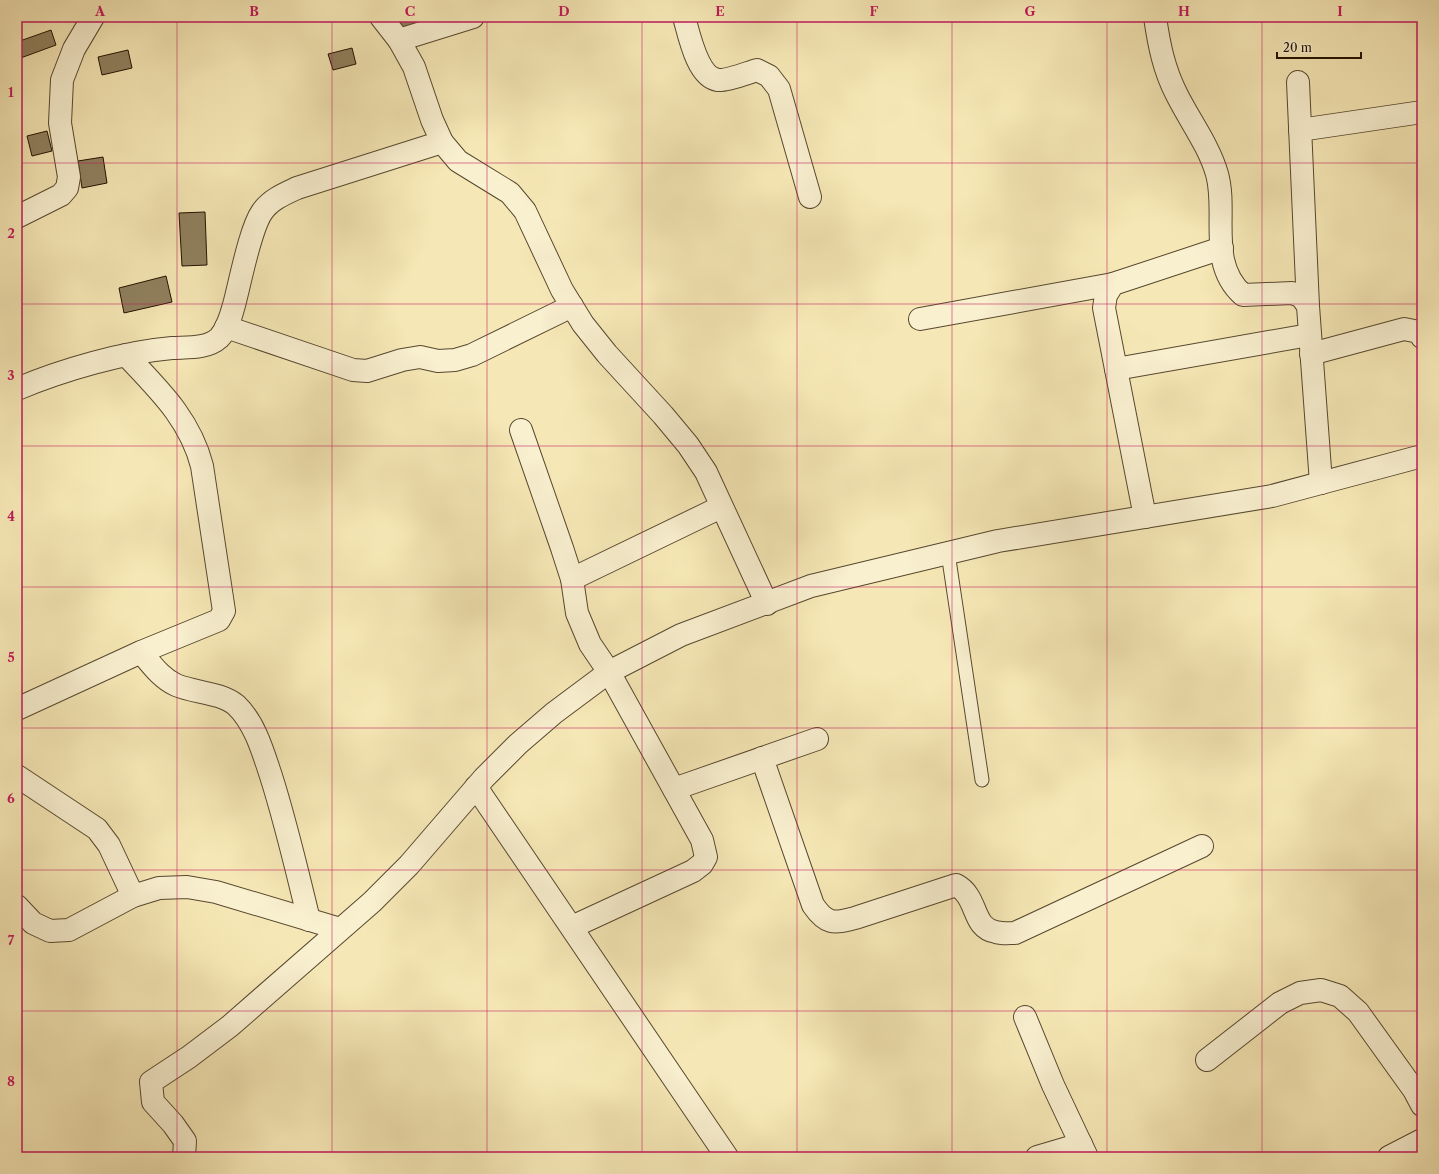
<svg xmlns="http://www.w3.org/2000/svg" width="1439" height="1174" viewBox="0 0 1439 1174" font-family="'Libre Caslon Text',serif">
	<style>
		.building { fill: #90815f; stroke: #221200 }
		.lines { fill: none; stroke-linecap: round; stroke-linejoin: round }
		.service-casing { stroke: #57482e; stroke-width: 15 }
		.minor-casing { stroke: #57482e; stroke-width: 24 }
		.tertiary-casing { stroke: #57482e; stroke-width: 24 }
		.service { stroke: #f9f0d0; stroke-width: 13 }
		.minor { stroke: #f9f0d0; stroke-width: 22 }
		.tertiary { stroke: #f9f0d0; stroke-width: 22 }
		.grid { fill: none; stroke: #c2185b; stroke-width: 1; stroke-opacity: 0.55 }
		.neatline { fill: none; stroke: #c2185b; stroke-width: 1.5 }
		.grid-label { font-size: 13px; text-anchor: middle; font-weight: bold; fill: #c2185b }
	</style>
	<rect width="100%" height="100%" fill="#f6e8b6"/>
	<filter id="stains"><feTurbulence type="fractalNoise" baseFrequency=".005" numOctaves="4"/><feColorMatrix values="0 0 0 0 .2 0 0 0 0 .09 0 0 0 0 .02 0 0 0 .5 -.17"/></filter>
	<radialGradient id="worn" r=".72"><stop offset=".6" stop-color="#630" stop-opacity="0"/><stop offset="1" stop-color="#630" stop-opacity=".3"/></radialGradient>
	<g class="building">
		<path d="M396,17H427L430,26L401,35Z"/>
		<path d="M51,30L56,45L18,59L17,42Z"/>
		<path d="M352,48L356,64L333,70L328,54Z"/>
		<path d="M128,50L132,68L102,75L98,57Z"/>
		<path d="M47,131L52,151L32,156L27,136Z"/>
		<path d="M103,157L107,183L82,188L78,161Z"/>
		<path d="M205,212L207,265L182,266L179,213Z"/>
		<path d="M166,276L172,302L124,313L119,288Z"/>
	</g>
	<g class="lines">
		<defs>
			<path id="service" d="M948,553L982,780"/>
			<g id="minor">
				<path d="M684,17C689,34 697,77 718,80C727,81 747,73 757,70L769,76L779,89L810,197"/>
				<path d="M1155,17C1159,45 1164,70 1177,95C1190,121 1209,146 1217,174C1228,213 1207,263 1243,295L1292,293L1301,296L1308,306L1321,483"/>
				<path d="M399,40L473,17"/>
				<path d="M1298,82L1308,306"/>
				<path d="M1300,130L1422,112"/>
				<path d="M17,217L61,195L67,188L69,177L60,123L62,80L74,49L93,17"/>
				<path d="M920,319L1113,284"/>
				<path d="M226,327L353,370L367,371L402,360L420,357L438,361L455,360L472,355L572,306"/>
				<path d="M1311,354L1404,329L1419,332L1422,337"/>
				<path d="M1116,369L1309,335"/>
				<path d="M17,389C62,370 124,352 172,348C187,347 207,349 219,338C227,330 231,316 234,305C240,283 250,229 262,212C270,200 284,194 297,188L442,142"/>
				<path d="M521,430L562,548L572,579L577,613L590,644L609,672L702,840L706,857L702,864L693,871L572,927"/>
				<path d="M1145,517L1104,308L1106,295L1113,284L1222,248"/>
				<path d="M572,579L721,507"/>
				<path d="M141,652C152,665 161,678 176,685C195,693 220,692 236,705C255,723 263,752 271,776C286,823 297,871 309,920"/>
				<path d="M17,709L141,652L219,620L224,611L202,466C190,419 159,390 126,355"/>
				<path d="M762,758L813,905C826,924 833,924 855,918L956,885C979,897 971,928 996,932C1002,934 1009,933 1015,933L1202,846"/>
				<path d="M17,776L97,829L109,845L133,896"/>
				<path d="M476,787L727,1157"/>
				<path d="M674,789L817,739"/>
				<path d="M17,906L33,923L50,931L69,930L133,896L159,888L187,887L216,892L340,929"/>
				<path d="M1025,1017L1053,1085L1087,1157"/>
				<path d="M1207,1060L1280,1003L1300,993L1321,990L1340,996L1358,1012L1414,1090L1422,1105"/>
				<path d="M1037,1157L1081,1144"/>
				<path d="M1389,1157L1422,1140"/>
			</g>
			<g id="tertiary">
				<path d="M381,17L399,40L414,67L432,120L442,142L458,161L510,193L525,211L562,290L583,324L607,354L663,415L688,445L706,472L767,604"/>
				<path d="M184,1157L185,1141L173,1124L153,1102L151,1082L189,1057L230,1026L372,902L409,865L484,778L518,744L554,713L609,672L681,635L811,586L998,541L1272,496L1422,456"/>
			</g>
		</defs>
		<use href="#service" class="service-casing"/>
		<use href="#minor" class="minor-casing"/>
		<use href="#tertiary" class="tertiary-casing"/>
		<use href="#service" class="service"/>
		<use href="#minor" class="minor"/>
		<use href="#tertiary" class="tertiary"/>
	</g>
	<path class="grid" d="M177,17V1157M332,17V1157M487,17V1157M642,17V1157M797,17V1157M952,17V1157M1107,17V1157M1262,17V1157M17,163H1422M17,304H1422M17,446H1422M17,587H1422M17,728H1422M17,870H1422M17,1011H1422"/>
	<rect width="1439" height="1174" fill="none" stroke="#f6e8b6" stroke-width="44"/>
	<path d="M1277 52v6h84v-6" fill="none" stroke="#221200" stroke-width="2"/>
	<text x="1283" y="52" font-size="12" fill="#221200" stroke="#f9f0d0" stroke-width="3" paint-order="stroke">20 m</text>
	<rect x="22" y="22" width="1395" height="1130" class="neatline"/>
	<g class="grid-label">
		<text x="100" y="16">A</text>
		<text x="254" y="16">B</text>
		<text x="410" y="16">C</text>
		<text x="564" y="16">D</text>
		<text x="720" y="16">E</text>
		<text x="874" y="16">F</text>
		<text x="1030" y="16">G</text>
		<text x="1184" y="16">H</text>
		<text x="1340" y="16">I</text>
		<text x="11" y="97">1</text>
		<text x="11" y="238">2</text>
		<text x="11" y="380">3</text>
		<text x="11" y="521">4</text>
		<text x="11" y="662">5</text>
		<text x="11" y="803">6</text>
		<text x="11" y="945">7</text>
		<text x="11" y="1086">8</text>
	</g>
	<rect width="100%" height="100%" filter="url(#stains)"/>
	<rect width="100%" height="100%" fill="url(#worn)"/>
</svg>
